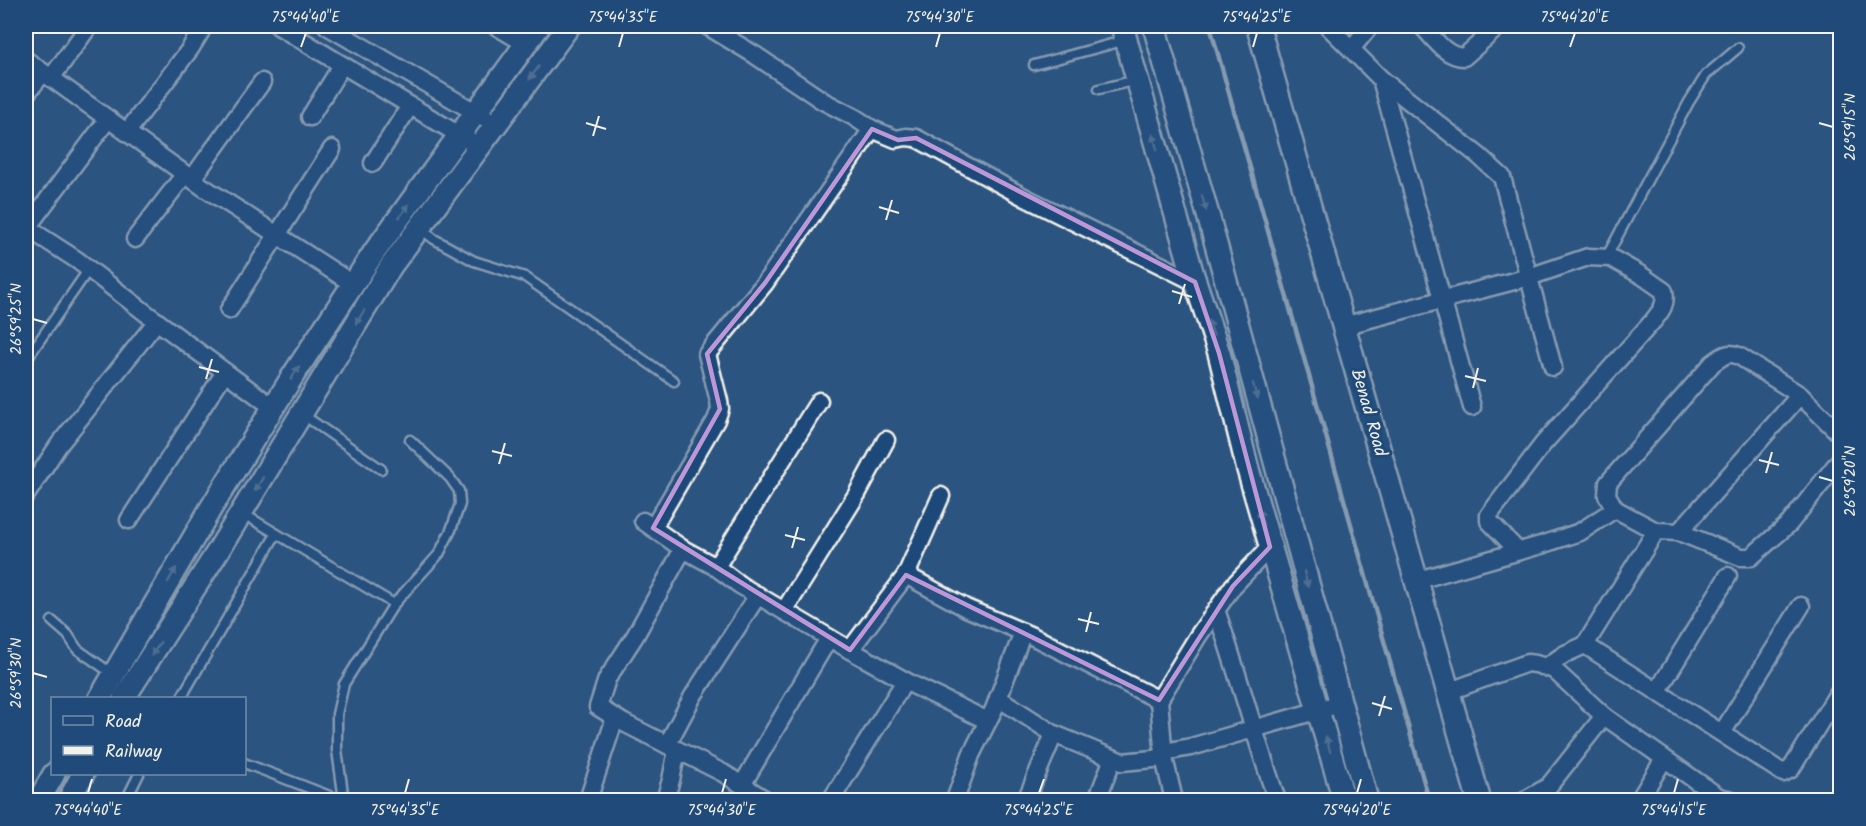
<svg xmlns="http://www.w3.org/2000/svg" width="1866" height="826" viewBox="0 0 1866 826" font-family="Kalam,sans-serif">
	<style>
		.lines { fill: none; stroke-linecap: round; stroke-linejoin: round }
		.service-casing { stroke: #f4f1e8; stroke-width: 13 }
		.minor-casing { stroke: #f4f1e8; stroke-width: 21 }
		.tertiary-casing { stroke: #f4f1e8; stroke-width: 26 }
		.secondary-casing { stroke: #f4f1e8; stroke-width: 27 }
		.service { stroke: #1f4a7a; stroke-width: 8 }
		.minor { stroke: #1f4a7a; stroke-width: 16 }
		.tertiary { stroke: #1f4a7a; stroke-width: 21 }
		.secondary { stroke: #1f4a7a; stroke-width: 22 }
		.rail { stroke: #f4f1e8; stroke-width: 4.5 }
		.oneway { fill: #748da6 }
		.marked { fill: none; stroke: #be98d6; stroke-width: 4.5; stroke-linejoin: round }
		.ticks { fill: none; stroke: #f4f1e8; stroke-width: 2 }
		.labels { text-anchor: middle; dominant-baseline: central; stroke-width: 6; stroke-linejoin: round; paint-order: stroke }
		.street-label { font-size: 18px; fill: #f4f1e8; stroke: #1f4a7a }
		.neatline { fill: none; stroke: #f4f1e8; stroke-width: 2 }
		.ticks-label { font-size: 15px; text-anchor: middle; fill: #f4f1e8 }
	</style>
	<rect width="100%" height="100%" fill="#2c5481"/>
	<filter id="ink" filterUnits="userSpaceOnUse"><feTurbulence type="fractalNoise" baseFrequency=".0167" numOctaves="2"/><feDisplacementMap in="SourceGraphic" scale="12" xChannelSelector="R" yChannelSelector="G"/><feConvolveMatrix kernelMatrix="1 2 1 2 8 2 1 2 1" color-interpolation-filters="sRGB"/></filter>
	<g filter="url(#ink)">
		<g class="lines">
			<defs>
				<g id="service">
					<path d="M1034,65L1126,40"/>
					<path d="M1099,89L1137,80"/>
					<path d="M420,228L434,239L474,261L525,277L674,381"/>
					<path d="M1606,258L1689,102L1706,75L1738,48"/>
					<path d="M26,360L89,269"/>
					<path d="M302,414L381,469"/>
					<path d="M242,513L394,604"/>
					<path d="M52,621L68,635L77,649L114,675"/>
					<path d="M181,698L276,534"/>
					<path d="M244,763L340,800"/>
					<path d="M126,800L139,774"/>
					<path d="M344,800L337,750V714L344,684L394,604L439,554L451,530L460,504L459,491L450,478L410,440"/>
				</g>
				<g id="minor">
					<path d="M278,26L479,147"/>
					<path d="M327,26L487,119"/>
					<path d="M496,26L526,44"/>
					<path d="M707,26L755,55L823,101L854,117L872,129L896,139L906,137L916,138L1024,197L1195,282"/>
					<path d="M1328,26L1381,79L1479,156L1502,177L1553,367"/>
					<path d="M1422,26C1434,38 1445,57 1464,57L1499,26"/>
					<path d="M1352,48L1370,26"/>
					<path d="M26,60L203,187L353,284"/>
					<path d="M51,78L89,26"/>
					<path d="M1381,79L1472,407"/>
					<path d="M26,94L43,73"/>
					<path d="M310,117L342,65"/>
					<path d="M127,132L190,49L201,31"/>
					<path d="M373,163L410,106"/>
					<path d="M192,179L262,82"/>
					<path d="M26,227L77,260L147,314L274,408"/>
					<path d="M26,229L108,119"/>
					<path d="M135,239L185,174"/>
					<path d="M229,310L332,149"/>
					<path d="M1343,326L1529,277L1588,257L1611,258L1641,275L1664,291C1667,304 1661,311 1653,321L1543,444L1489,515V521L1518,551"/>
					<path d="M26,495L58,446L157,321"/>
					<path d="M941,496L906,575L966,608L1032,636L1159,700"/>
					<path d="M1615,509L1607,495L1608,483L1713,363C1723,356 1728,351 1739,356L1800,395"/>
					<path d="M129,520L225,372"/>
					<path d="M643,521L683,549L716,567L740,585L850,650L911,684L988,721"/>
					<path d="M653,528L716,420L720,409L719,401L707,354L765,283L872,129"/>
					<path d="M1679,532L1800,395L1840,434"/>
					<path d="M683,549L635,636L607,679L598,707L624,723L723,773L766,800"/>
					<path d="M716,567L819,401"/>
					<path d="M1415,581L1541,545L1580,532L1615,509L1656,531L1679,532L1741,557H1751L1789,524L1840,460"/>
					<path d="M1216,610C1238,673 1255,737 1277,800"/>
					<path d="M784,611L857,494L886,440"/>
					<path d="M1585,645L1783,773L1791,769L1840,690"/>
					<path d="M850,650L906,575"/>
					<path d="M1546,667L1565,654L1585,645L1656,531"/>
					<path d="M1447,692L1527,663L1536,664L1554,670L1604,716L1719,797L1732,800"/>
					<path d="M1657,692L1728,576"/>
					<path d="M998,698L1054,734L1122,762L1164,758"/>
					<path d="M1722,733L1801,606"/>
					<path d="M667,745L693,696L758,595"/>
					<path d="M1164,752L1191,747L1340,704"/>
					<path d="M742,785L829,638"/>
					<path d="M588,800L615,718"/>
					<path d="M665,800L671,780L677,750"/>
					<path d="M831,800L905,681"/>
					<path d="M955,800L971,755L994,709L1023,632"/>
					<path d="M1026,800L1054,734"/>
					<path d="M1097,800L1113,758"/>
					<path d="M1174,800L1164,758L1159,700L1198,636L1233,586L1270,547"/>
					<path d="M1525,800L1548,787L1604,716"/>
					<path d="M1639,800L1664,759"/>
				</g>
				<g id="tertiary">
					<path d="M1122,26L1193,275L1219,353L1247,466L1344,800"/>
					<path d="M1154,26L1208,215L1367,800"/>
					<path d="M100,698L211,508L294,374L375,251L539,26"/>
					<path d="M124,698L218,551L391,266L569,26"/>
					<path d="M39,800L54,774"/>
					<path d="M69,800L83,774"/>
				</g>
				<path id="secondary" d="M1258,26L1479,800"/>
			</defs>
			<use href="#service" class="service-casing"/>
			<use href="#minor" class="minor-casing"/>
			<use href="#tertiary" class="tertiary-casing"/>
			<use href="#secondary" class="secondary-casing"/>
			<use href="#service" class="service"/>
			<use href="#minor" class="minor"/>
			<use href="#tertiary" class="tertiary"/>
			<use href="#secondary" class="secondary"/>
			<path class="rail" d="M1210,26L1429,800"/>
		</g>
		<defs><path id="oneway-solid" d="M-6-.8H1V-3.2L6.5 0L1 3.2V.8H-6Z" transform="scale(1.5)"/></defs>
		<g class="oneway">
			<use href="#oneway-solid" transform="translate(534 73) rotate(126)"/>
			<use href="#oneway-solid" transform="translate(1155 142) rotate(-106)"/>
			<use href="#oneway-solid" transform="translate(1204 203) rotate(74)"/>
			<use href="#oneway-solid" transform="translate(404 211) rotate(-54)"/>
			<use href="#oneway-solid" transform="translate(360 317) rotate(121)"/>
			<use href="#oneway-solid" transform="translate(1211 328) rotate(-109)"/>
			<use href="#oneway-solid" transform="translate(295 373) rotate(-58)"/>
			<use href="#oneway-solid" transform="translate(1255 391) rotate(75)"/>
			<use href="#oneway-solid" transform="translate(259 484) rotate(121)"/>
			<use href="#oneway-solid" transform="translate(1261 517) rotate(-106)"/>
			<use href="#oneway-solid" transform="translate(172 575) rotate(-60)"/>
			<use href="#oneway-solid" transform="translate(1306 579) rotate(75)"/>
			<use href="#oneway-solid" transform="translate(156 649) rotate(123)"/>
			<use href="#oneway-solid" transform="translate(1328 744) rotate(-106)"/>
		</g>
	</g>
	<path d="M0 0H1866V826H0ZM872,129L898,140L916,138L1195,282L1219,353L1270,547L1233,586L1159,700L906,575L850,650L653,528L720,409L707,354L765,283Z" fill="#2c5481" fill-opacity=".55" fill-rule="evenodd"/>
	<path class="marked" d="M872,129L898,140L916,138L1195,282L1219,353L1270,547L1233,586L1159,700L906,575L850,650L653,528L720,409L707,354L765,283Z"/>
	<path class="ticks" d="M301,47L306,33M619,47L623,33M936,47L940,33M1253,47L1257,33M1570,47L1575,33M586,123L606,129M1819,123L1833,127M593,136L599,116M879,207L899,213M886,220L892,200M1172,291L1192,297M1179,304L1185,284M33,319L47,323M199,367L219,372M1465,376L1486,381M206,379L212,359M1473,388L1478,368M492,451L512,456M1759,460L1779,465M499,464L505,443M1766,473L1772,452M1819,477L1833,481M785,535L805,540M792,548L798,527M1078,619L1099,624M1086,632L1091,612M33,673L47,677M1372,703L1392,709M1379,716L1385,696M88,793L92,779M405,793L409,779M722,793L726,779M1039,793L1044,779M1357,793L1361,779M1674,793L1678,779"/>
	<g class="labels">
		<g class="street-label">
			<text transform="translate(1368 413) rotate(74)">Benad Road</text>
		</g>
	</g>
	<rect width="1866" height="826" fill="none" stroke="#1f4a7a" stroke-width="66"/>
	<rect x="51" y="697" width="195" height="78" fill="#1f4a7a" stroke="#748da6" stroke-width="1.5"/>
	<rect x="63" y="716" width="30" height="9" fill="#1f4a7a" stroke="#748da6" stroke-width="1.5"/>
	<text x="105" y="727" font-size="18" fill="#f4f1e8">Road</text>
	<rect x="63" y="746" width="30" height="9" fill="#f4f1e8" stroke="#748da6" stroke-width="1.5"/>
	<text x="105" y="757" font-size="18" fill="#f4f1e8">Railway</text>
	<rect x="33" y="33" width="1800" height="760" class="neatline"/>
	<g class="ticks-label">
		<text x="306" y="22">75°44'40"E</text>
		<text x="623" y="22">75°44'35"E</text>
		<text x="940" y="22">75°44'30"E</text>
		<text x="1257" y="22">75°44'25"E</text>
		<text x="1575" y="22">75°44'20"E</text>
		<text transform="translate(1850 127) rotate(-90)" y="5">26°59'15"N</text>
		<text transform="translate(16 319) rotate(-90)" y="5">26°59'25"N</text>
		<text transform="translate(1850 481) rotate(-90)" y="5">26°59'20"N</text>
		<text transform="translate(16 673) rotate(-90)" y="5">26°59'30"N</text>
		<text x="88" y="815">75°44'40"E</text>
		<text x="405" y="815">75°44'35"E</text>
		<text x="722" y="815">75°44'30"E</text>
		<text x="1039" y="815">75°44'25"E</text>
		<text x="1357" y="815">75°44'20"E</text>
		<text x="1674" y="815">75°44'15"E</text>
	</g>
</svg>
